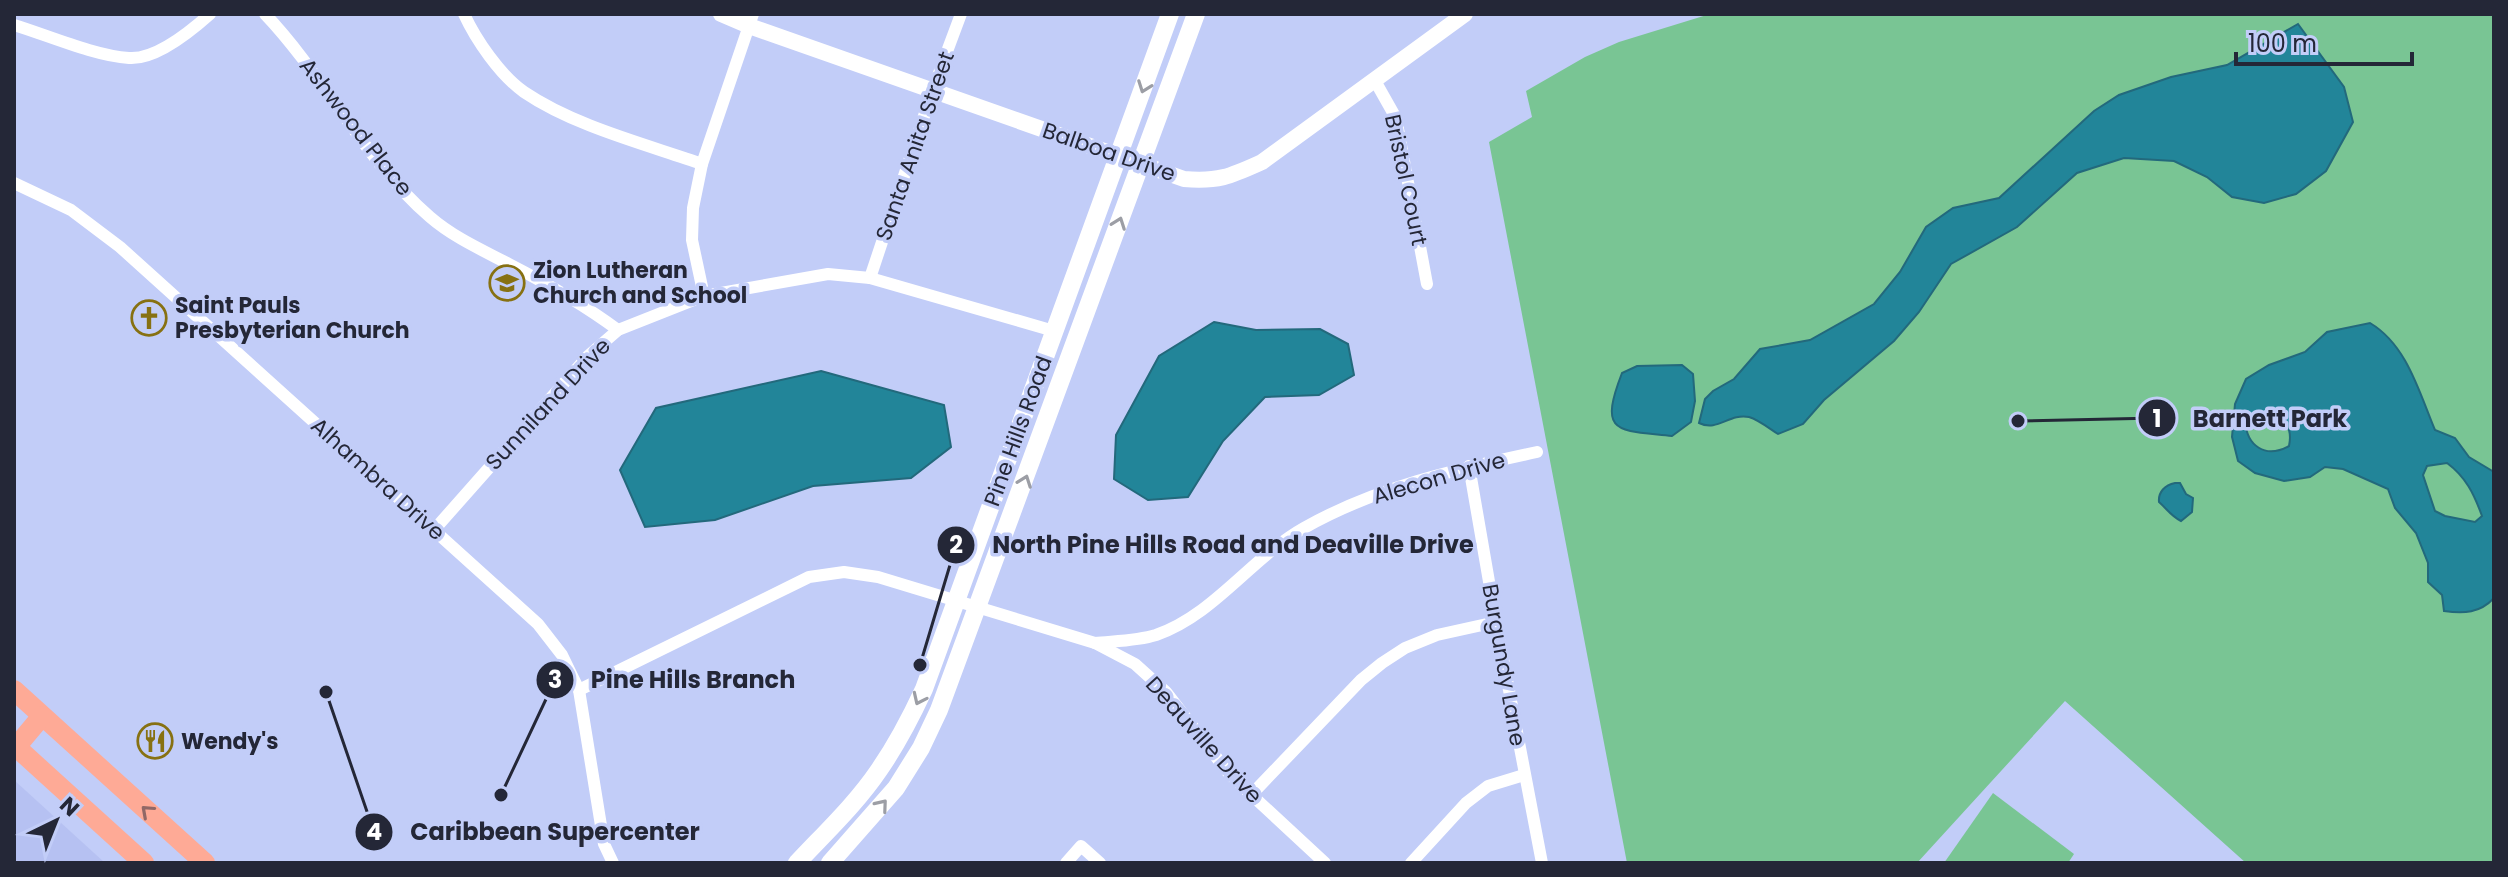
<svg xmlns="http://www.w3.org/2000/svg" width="2508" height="877" viewBox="0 0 2508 877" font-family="Poppins,sans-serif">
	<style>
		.built { fill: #b6c1f2 }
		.green { fill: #79c594 }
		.water { fill: #228599; stroke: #23697c; stroke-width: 2; fill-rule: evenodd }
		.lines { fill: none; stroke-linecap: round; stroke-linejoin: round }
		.minor { stroke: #fff; stroke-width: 12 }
		.tertiary { stroke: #fff; stroke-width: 16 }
		.secondary { stroke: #fff; stroke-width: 18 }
		.trunk { stroke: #feaa96; stroke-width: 20 }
		.oneway { stroke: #9c9ea5 }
		.oneway2 { stroke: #916866 }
		.labels { text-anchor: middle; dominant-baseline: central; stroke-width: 7; stroke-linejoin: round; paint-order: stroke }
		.street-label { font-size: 22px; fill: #242737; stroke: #c2cdf8 }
		.poi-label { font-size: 22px; font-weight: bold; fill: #242737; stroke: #c2cdf8; text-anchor: start }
		.leader { fill: none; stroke: #242737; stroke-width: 3 }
		.callout-dot { fill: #242737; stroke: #c2cdf8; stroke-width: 3 }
		.mark-label { font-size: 24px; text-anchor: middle; font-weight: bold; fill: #fff }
		.callout-label { font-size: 24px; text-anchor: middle; font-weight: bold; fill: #242737; stroke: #c2cdf8; stroke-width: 7; stroke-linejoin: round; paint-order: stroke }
	</style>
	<rect width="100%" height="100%" fill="#c2cdf8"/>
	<path class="built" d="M14,780L105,863H14Z"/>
	<g class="green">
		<path d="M1710,14H2494V863H2246L2065,701L1917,863H1627L1489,142L1532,117L1526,91L1585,57L1619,42Z"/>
		<path d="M1993,793L2074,854L2068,863H1944Z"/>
	</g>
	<g class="water">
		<path d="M2298,24L2344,87L2353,122L2326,171L2296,194L2264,203L2232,197L2207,177L2174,161L2124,158L2077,173L2017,227L1951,264L1919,312L1894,341L1824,400L1803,424L1778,434C1770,429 1759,420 1749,417C1729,413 1718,432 1699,423L1705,399L1713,391L1734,379L1760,349L1810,340L1874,304L1900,272L1926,227L1953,208L1999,198L2094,111L2119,95L2171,77L2227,65Z"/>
		<path d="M1214,322L1256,330L1320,329L1348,344L1354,375L1319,395L1265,397L1223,441L1188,497L1148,500L1114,479L1116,435L1159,356Z"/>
		<path d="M2370,323C2407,345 2419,392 2435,430L2455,438L2469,457L2494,472V598C2480,613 2464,614 2444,611L2442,595L2428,582V563L2416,533L2395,508L2388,489L2343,469L2325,467L2310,477L2284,481L2255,473L2238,461L2232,437L2235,404L2246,379L2269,365L2305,352L2327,332ZM2270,412C2285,421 2293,427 2289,446C2265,459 2247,446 2245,421L2250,414ZM2447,463C2466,477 2474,494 2482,516L2475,522L2445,516L2435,511L2423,475L2427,466Z"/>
		<path d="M1682,365L1693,374L1695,401L1691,422L1672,436C1617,430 1598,435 1622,373L1637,366Z"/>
		<path d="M821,371L944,405L951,447L911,478L813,486L715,520L645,527L620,470L656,408Z"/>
		<path d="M2175,483H2180L2186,494L2193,498L2192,512L2181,521C2171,516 2167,509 2159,502C2158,492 2165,485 2175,483Z"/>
	</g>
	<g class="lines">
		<g class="minor">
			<path d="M265,14C325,77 364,160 430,217C453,237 482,250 509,264C548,284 583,304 618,330"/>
			<path d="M464,14C476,40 500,75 524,92C574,126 645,144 702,164"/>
			<path d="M14,25C47,35 95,56 129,58C156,60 191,31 210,14"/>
			<path d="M1374,79L1396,118L1427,284"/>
			<path d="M14,183L71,210L120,247L538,624L562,655L579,690L604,844L613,863"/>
			<path d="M870,278L933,89L961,14"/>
			<path d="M704,296L692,240L693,208L702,164L753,14"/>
			<path d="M1469,466L1496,622L1542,863"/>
			<path d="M434,530L588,356L618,330L704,296L828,274L870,278L1054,331"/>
			<path d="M1095,643C1114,641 1137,641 1156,635C1214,615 1251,558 1304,528C1376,487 1457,469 1537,452"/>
			<path d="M579,690L809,577L844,572L878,577L1095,643L1135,664L1166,692L1230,775L1325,863"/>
			<path d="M1251,795L1361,680L1382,663L1405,648L1437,635L1496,622"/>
			<path d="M1066,863L1081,846L1100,863"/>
			<path d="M1411,863L1466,803L1488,786L1524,775"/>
		</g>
		<path class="tertiary" d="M721,14L749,26L1184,179C1219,182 1231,176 1262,162L1465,14"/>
		<g class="secondary">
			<path d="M797,863C825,833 856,804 879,770C897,744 911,717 924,689L1170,14"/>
			<path d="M830,863L896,788L921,748L939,710L1196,14"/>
		</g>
		<g class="trunk">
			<path d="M14,690L205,863"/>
			<path d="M14,745L144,863"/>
			<path d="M16,747L42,716"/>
		</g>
	</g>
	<defs><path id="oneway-chevron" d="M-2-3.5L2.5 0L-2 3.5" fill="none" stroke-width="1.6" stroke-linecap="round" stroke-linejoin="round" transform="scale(2)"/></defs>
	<g class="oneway">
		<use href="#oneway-chevron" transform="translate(1144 87) rotate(110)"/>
		<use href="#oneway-chevron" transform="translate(1119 223) rotate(-70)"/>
		<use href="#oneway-chevron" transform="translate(1025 481) rotate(-70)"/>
		<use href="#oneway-chevron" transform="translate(919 699) rotate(115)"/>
		<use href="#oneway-chevron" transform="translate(882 805) rotate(-50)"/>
	</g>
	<use class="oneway2" href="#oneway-chevron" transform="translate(147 811) rotate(-138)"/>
	<defs>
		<symbol id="school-ring" viewBox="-11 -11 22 22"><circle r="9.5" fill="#c2cdf8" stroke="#877112" stroke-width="1.5"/><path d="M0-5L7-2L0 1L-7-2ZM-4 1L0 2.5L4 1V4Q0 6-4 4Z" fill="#877112"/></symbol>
		<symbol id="church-ring" viewBox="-11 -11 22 22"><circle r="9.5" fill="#c2cdf8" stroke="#877112" stroke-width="1.5"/><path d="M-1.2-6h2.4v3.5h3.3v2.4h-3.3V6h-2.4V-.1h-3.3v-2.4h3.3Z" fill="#877112"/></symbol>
		<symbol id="restaurant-ring" viewBox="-11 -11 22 22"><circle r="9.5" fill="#c2cdf8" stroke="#877112" stroke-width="1.5"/><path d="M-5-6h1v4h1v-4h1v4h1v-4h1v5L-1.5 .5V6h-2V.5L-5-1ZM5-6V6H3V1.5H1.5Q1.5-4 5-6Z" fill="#877112"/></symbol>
	</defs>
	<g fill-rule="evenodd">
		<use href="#school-ring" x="487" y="263" width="40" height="40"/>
		<use href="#church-ring" x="129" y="298" width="40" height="40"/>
		<use href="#restaurant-ring" x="135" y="721" width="40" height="40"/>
	</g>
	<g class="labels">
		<g class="street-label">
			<text transform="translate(356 127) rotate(52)">Ashwood Place</text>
			<text transform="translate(915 146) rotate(-71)">Santa Anita Street</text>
			<text transform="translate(1109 152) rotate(19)">Balboa Drive</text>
			<text transform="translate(1406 180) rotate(78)">Bristol Court</text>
			<text transform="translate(548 404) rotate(-47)">Sunniland Drive</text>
			<text transform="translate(1018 431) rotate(-70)">Pine Hills Road</text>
			<text transform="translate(1439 478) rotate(-16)">Alecon Drive</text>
			<text transform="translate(378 479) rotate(42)">Alhambra Drive</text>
			<text transform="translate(1504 665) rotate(80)">Burgundy Lane</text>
			<text transform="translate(1204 740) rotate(48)">Deauville Drive</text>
		</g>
		<g class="poi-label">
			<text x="533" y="270">Zion Lutheran<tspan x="533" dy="25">Church and School</tspan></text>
			<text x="175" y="305">Saint Pauls<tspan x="175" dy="25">Presbyterian Church</tspan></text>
			<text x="181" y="741">Wendy's</text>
		</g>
	</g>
	<path class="leader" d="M2018 421L2157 418M920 665L956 545M501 795L555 680M326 692L374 832"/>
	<g class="callout-dot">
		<circle cx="2018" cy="421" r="8"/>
		<circle cx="920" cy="665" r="8"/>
		<circle cx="501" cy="795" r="8"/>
		<circle cx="326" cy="692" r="8"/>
		<circle cx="2157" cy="418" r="20"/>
		<circle cx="956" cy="545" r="20"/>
		<circle cx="555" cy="680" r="20"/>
		<circle cx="374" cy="832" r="20"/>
	</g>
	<g class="mark-label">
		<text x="2157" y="427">1</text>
		<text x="956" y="553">2</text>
		<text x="555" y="688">3</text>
		<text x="374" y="840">4</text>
	</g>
	<g class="callout-label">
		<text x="2270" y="427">Barnett Park</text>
		<text x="1233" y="553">North Pine Hills Road and Deaville Drive</text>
		<text x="693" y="688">Pine Hills Branch</text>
		<text x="555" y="840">Caribbean Supercenter</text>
	</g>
	<rect width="2508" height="877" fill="none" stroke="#242737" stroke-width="32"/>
	<g transform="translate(56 821) rotate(43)" stroke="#c2cdf8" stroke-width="6" paint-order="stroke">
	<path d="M0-6L14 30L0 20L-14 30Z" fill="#242737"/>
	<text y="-12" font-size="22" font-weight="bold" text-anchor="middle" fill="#242737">N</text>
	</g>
	<path d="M2236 52v12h176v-12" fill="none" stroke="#242737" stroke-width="4"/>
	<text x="2248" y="52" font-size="24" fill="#242737" stroke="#c2cdf8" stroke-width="6" paint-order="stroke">100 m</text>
</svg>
